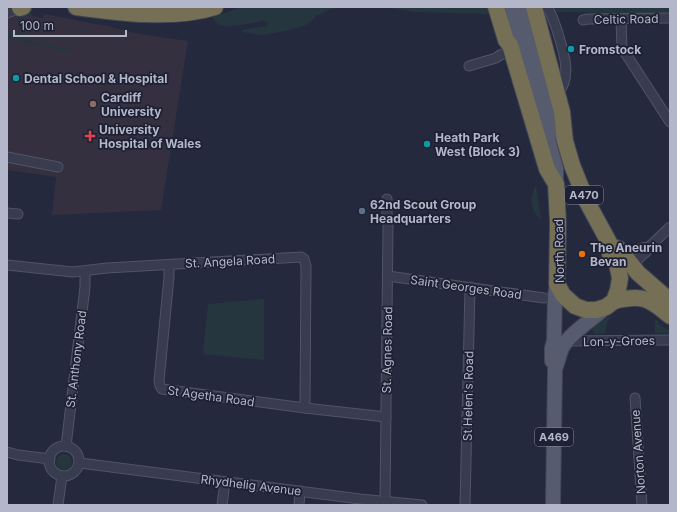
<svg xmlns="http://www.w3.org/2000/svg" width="677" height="512" viewBox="0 0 677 512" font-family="Inter,sans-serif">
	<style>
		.medical { fill: #35303f }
		.green { fill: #26363f }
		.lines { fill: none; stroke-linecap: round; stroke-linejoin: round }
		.street-casing { stroke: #505466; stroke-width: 11 }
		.primary-casing { stroke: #414557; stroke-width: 16 }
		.highway-casing { stroke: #404456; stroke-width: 18 }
		.street { stroke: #383c4e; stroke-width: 9 }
		.primary { stroke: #565b6e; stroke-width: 14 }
		.highway { stroke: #746f55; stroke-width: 16 }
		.culture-dot { fill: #0f9aa8; stroke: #1d2133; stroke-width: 1.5 }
		.education-dot { fill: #8d6e63; stroke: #1d2133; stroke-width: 1.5 }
		.health-dot { fill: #e0444e; stroke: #1d2133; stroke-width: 1.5 }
		.service-dot { fill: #5c6f8a; stroke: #1d2133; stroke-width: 1.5 }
		.food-dot { fill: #e8710a; stroke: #1d2133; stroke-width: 1.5 }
		.labels { text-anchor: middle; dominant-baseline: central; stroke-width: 3.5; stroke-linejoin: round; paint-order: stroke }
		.shield { fill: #1d2133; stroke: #878a9c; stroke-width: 1 }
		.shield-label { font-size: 11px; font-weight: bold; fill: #b4b7c9 }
		.street-label { font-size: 12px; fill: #b4b7c9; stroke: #1d2133 }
		.poi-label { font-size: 12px; font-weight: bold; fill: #b4b7c9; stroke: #1d2133; text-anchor: start }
	</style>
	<rect width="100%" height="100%" fill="#24293e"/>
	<path class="medical" d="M7,7H32L31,14L32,16L43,18L44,14L107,26L139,34L188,41L161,210L52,215L56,177L8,170L7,179Z"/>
	<g class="green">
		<path d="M241,7H341L332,9L316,16L306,25L289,30L269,34L260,35L242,32V30L267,26L268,23L264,20C256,23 225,29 218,24C215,22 212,17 210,14H222Z"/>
		<path d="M381,7H489L491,14L416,12Z"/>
		<path d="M555,7H670V10L666,13H637L636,14L626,16L625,13L558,12H556Z"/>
		<path d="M32,8L31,14L32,16L24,15L21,27L17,22C17,13 24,10 32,8Z"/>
		<path d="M15,33L30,35V36L18,40L7,38L9,34Z"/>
		<path d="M32,38V42L69,49L71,45L73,46L68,51L24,43L22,41Z"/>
		<path d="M536,185L541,220C530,210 529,198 536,185Z"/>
		<path d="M264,299V360L203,354L208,304Z"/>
		<path d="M611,316H612L607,323L605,333L595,334L592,330L596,325Z"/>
		<path d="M655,319L659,322L658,324L670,331V333H655Z"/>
		<circle cx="64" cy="462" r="8"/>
	</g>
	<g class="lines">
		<defs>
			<g id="street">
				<path d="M547,7C552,14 554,22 557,30C563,51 573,75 558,94"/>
				<path d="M7,13L20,8"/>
				<path d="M621,19L622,48L670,122"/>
				<path d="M583,20L588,19L670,18"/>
				<path d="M469,66L496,58L500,55L511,51"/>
				<path d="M7,157L58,167"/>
				<path d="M7,213L18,214"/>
				<path d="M619,249C634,253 635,248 649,247"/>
				<path d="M7,265L73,272L107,268L301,257L304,259L306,266L305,408"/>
				<path d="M169,265V277L159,381L160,386L162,389L305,408L386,417"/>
				<path d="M634,268L639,258L646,252L649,247L670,227"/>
				<path d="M388,276L544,298"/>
				<path d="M567,341L670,340"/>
				<path d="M635,398L642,505"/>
				<path d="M66,446L85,287V271"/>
				<circle cx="64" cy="461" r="15"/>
				<path d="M7,452L18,455L50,459"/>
				<path d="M80,463L360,499L422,505"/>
				<path d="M385,501L388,225L387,220V199"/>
				<path d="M58,505L62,476"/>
				<path d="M222,505L225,482"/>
				<path d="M299,505L300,491"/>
				<path d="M465,505L470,287"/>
			</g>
			<g id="primary">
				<path d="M512,7L556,168V184"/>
				<path d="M522,7L552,116L563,138"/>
				<path d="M552,361V348L554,341L555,296L557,284"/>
				<path d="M553,505L555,369C558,362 559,355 562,348C570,333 593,319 606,307"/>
			</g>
			<g id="highway">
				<path d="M76,7C120,13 173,20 215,7"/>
				<path d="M496,7L506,40L510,45L547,169L556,184L558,223L557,284L563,295L575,306L586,310H596L606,307L614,301L618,290L620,278L617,264L610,254L611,246L586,200L572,165L565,141L562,112L534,7"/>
				<path d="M20,8L23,7"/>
				<path d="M612,247L619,249L638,273L670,301"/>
				<path d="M614,301C642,294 649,298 670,316"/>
			</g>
		</defs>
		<use href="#street" class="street-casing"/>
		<use href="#primary" class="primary-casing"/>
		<use href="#highway" class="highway-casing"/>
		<use href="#street" class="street"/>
		<use href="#primary" class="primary"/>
		<use href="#highway" class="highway"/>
	</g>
	<g class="culture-dot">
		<circle cx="571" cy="49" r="4"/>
		<circle cx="16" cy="78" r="4"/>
		<circle cx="427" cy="144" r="4"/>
	</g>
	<circle class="education-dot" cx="93" cy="104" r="4"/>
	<path class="health-dot" d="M88 130h4v4h4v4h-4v4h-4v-4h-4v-4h4z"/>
	<circle class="service-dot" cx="362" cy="211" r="4"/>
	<circle class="food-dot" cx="582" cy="254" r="4"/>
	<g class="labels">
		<g class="shield">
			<rect x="565" y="186" width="38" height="18" rx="3"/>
			<rect x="535" y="428" width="38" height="18" rx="3"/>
		</g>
		<g class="shield-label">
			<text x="584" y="195">A470</text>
			<text x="554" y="437">A469</text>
		</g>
		<g class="street-label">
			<text transform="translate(626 19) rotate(-1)">Celtic Road</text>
			<text transform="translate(559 251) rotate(-91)">North Road</text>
			<text transform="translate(230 261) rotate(-3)">St. Angela Road</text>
			<text transform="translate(466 287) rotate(8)">Saint Georges Road</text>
			<text transform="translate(619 341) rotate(-1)">Lon-y-Groes</text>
			<text transform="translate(387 350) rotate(-89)">St. Agnes Road</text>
			<text transform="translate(76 359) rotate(-83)">St. Anthony Road</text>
			<text transform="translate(211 396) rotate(8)">St Agetha Road</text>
			<text transform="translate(468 396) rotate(-89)">St Helen's Road</text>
			<text transform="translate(638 452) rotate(-94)">Norton Avenue</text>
			<text transform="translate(251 485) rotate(7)">Rhydhelig Avenue</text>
		</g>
		<g class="poi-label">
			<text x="579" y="49">Fromstock</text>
			<text x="24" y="78">Dental School &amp; Hospital</text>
			<text x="101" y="97">Cardiff<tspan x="101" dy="14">University</tspan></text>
			<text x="99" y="129">University<tspan x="99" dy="14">Hospital of Wales</tspan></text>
			<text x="435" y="137">Heath Park<tspan x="435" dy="14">West (Block 3)</tspan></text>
			<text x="370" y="204">62nd Scout Group<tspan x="370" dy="14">Headquarters</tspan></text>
			<text x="590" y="247">The Aneurin<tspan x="590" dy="14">Bevan</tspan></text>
		</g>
	</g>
	<rect width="677" height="512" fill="none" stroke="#b4b7c9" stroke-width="16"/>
	<path d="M14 30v6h112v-6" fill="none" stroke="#b4b7c9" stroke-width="2"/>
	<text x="20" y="30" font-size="12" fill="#b4b7c9" stroke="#1d2133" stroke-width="3" paint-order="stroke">100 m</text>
</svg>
